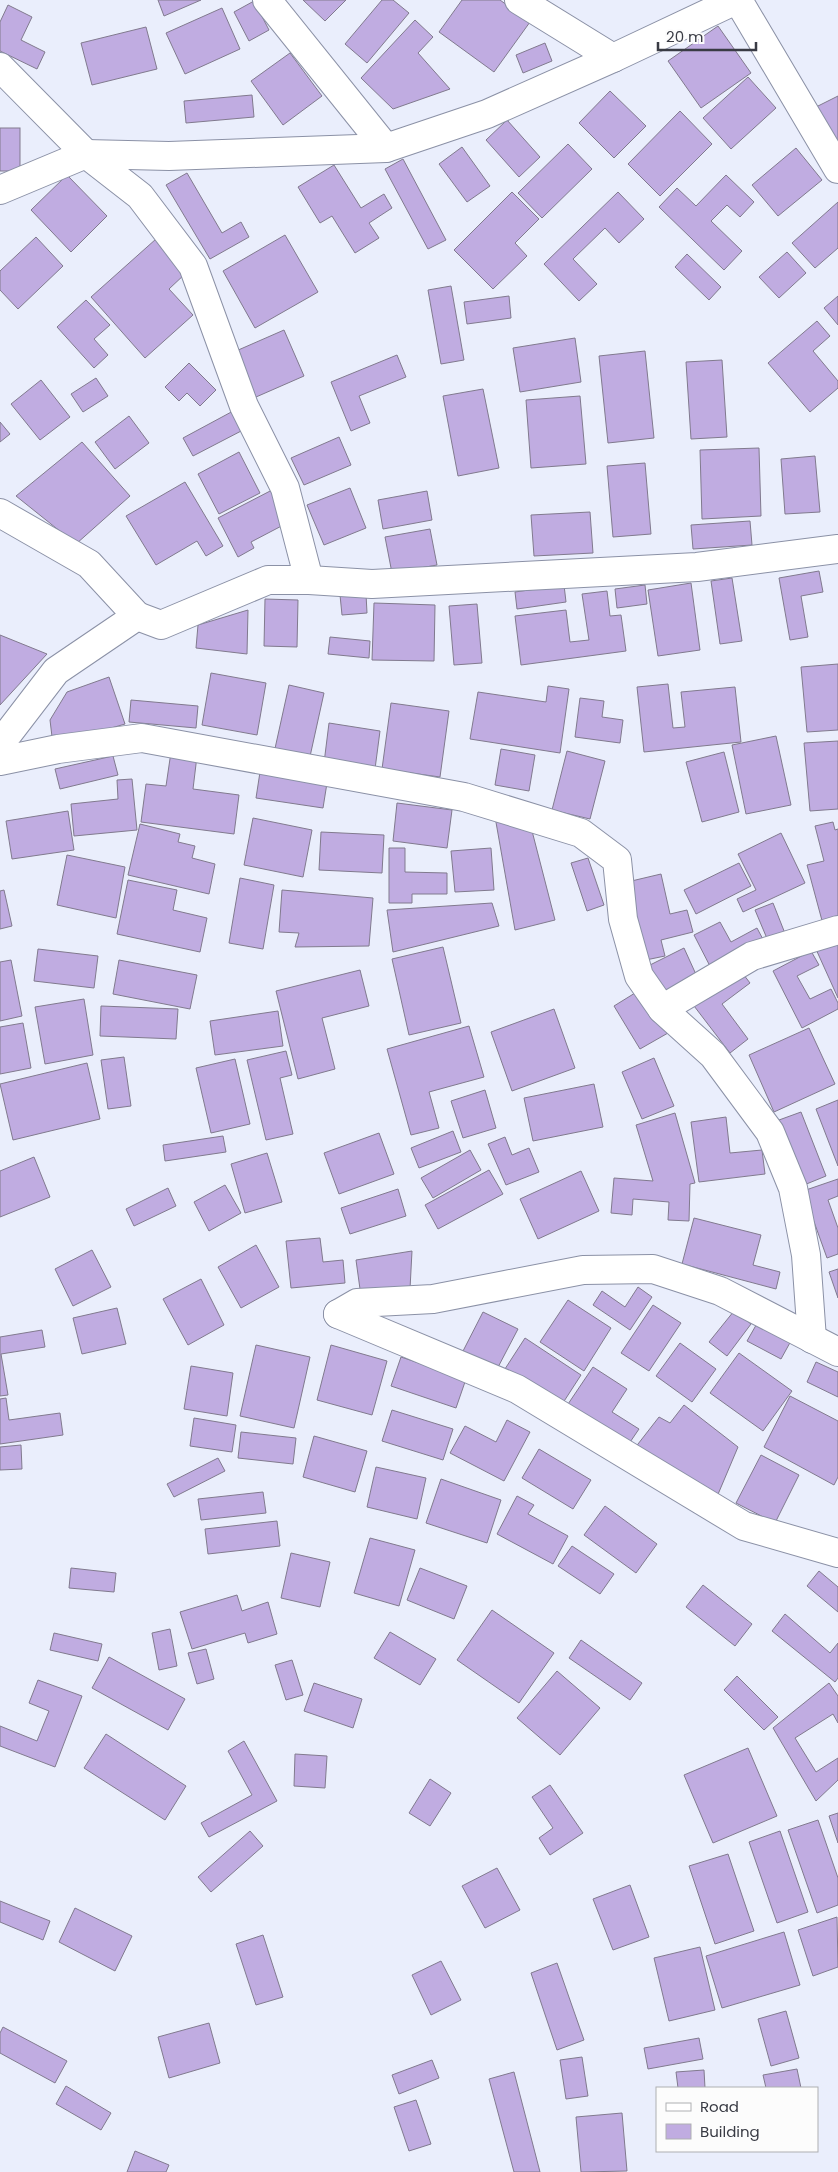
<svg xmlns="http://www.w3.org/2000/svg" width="838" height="2172" viewBox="0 0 838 2172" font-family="Poppins,sans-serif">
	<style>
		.building { fill: #c0ace1; stroke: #817a8e }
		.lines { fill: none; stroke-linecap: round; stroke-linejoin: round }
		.minor-casing { stroke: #8b91a6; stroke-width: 30 }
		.minor { stroke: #fff; stroke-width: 28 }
	</style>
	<rect width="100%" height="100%" fill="#eaeefc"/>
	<g class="building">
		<path d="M158,0H201L164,16Z"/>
		<path d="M303,0H346L325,21Z"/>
		<path d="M382,0H393L409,13L367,63L345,44Z"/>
		<path d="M462,0H500L530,22L494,72L439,32Z"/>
		<path d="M254,1L269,30L249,41L234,12Z"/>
		<path d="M8,5L32,17L21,40L45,52L37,69L0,51V22Z"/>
		<path d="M222,8L240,49L185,74L166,33Z"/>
		<path d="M415,20L433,37L418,53L450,89L393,109L361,78Z"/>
		<path d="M718,26L751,73L701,108L668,61Z"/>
		<path d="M146,27L157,69L92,85L81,43Z"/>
		<path d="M545,43L552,61L523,73L516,55Z"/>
		<path d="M290,53L322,96L283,125L251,81Z"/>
		<path d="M748,77L776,108L731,149L703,118Z"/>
		<path d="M610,91L646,126L614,158L579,123Z"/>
		<path d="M252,95L254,117L186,123L184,101Z"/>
		<path d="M838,96V149L816,107Z"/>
		<path d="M680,111L712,144L660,196L628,164Z"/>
		<path d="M507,120L540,157L519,177L486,140Z"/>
		<rect x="0" y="128" width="20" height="43"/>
		<path d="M568,144L592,169L542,218L518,193Z"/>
		<path d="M462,147L490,186L467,202L439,164Z"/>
		<path d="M796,148L822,180L778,216L752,185Z"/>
		<path d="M403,159L446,240L428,249L385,169Z"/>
		<path d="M334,165L361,208L384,194L392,208L369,223L379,238L355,253L332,216L320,223L298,187Z"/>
		<path d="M187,173L222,233L241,222L249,237L210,259L166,185Z"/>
		<path d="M67,175L107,216L71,252L31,210Z"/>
		<path d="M726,175L754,202L740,217L727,205L711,221L742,251L724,270L659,207L677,188L696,206Z"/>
		<path d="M512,192L539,219L515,243L527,256L493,289L454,250Z"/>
		<path d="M618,192L644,219L619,243L605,228L573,259L597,284L579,301L544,264Z"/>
		<path d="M838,202V248L815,268L792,243Z"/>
		<path d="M285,235L318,292L255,328L223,271Z"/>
		<path d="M36,237L63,266L18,309L0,290V271Z"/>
		<path d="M156,239L186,273L169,289L193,315L145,358L91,297Z"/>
		<path d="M787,252L806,273L779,298L759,277Z"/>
		<path d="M687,254L721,287L709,300L675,267Z"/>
		<path d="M451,286L464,360L441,364L428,290Z"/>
		<path d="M509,296L511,318L467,324L464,302Z"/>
		<path d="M838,296V325L824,308Z"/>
		<path d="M86,300L110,325L94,339L108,355L94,368L57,327Z"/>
		<path d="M817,321L830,336L813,351L838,381V388L810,412L768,363Z"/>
		<path d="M284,330L304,376L256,397L236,351Z"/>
		<path d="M575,338L581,382L520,392L513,348Z"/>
		<path d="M645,351L654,438L608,443L599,356Z"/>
		<path d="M397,355L406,377L359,396L370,423L351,431L331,382Z"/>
		<path d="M722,360L727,437L691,439L686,362Z"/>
		<path d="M189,363L216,390L200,406L187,393L179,401L165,387Z"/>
		<path d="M96,378L108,396L83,412L71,394Z"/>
		<path d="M41,380L70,417L40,440L11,404Z"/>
		<path d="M483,389L499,468L458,476L443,396Z"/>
		<path d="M580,396L586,464L531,468L526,400Z"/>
		<path d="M235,410L245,429L193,456L183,438Z"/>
		<path d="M129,416L149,443L115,469L95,442Z"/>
		<path d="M0,422L10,434L0,442Z"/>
		<path d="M339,437L351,465L304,485L291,458Z"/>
		<path d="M82,442L130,496L76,544L16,496Z"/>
		<path d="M759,448L761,516L702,519L700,450Z"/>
		<path d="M239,452L260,493L219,514L198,474Z"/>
		<path d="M815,456L820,512L785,514L781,459Z"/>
		<path d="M645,463L651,534L613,537L607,466Z"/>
		<path d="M185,482L223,546L206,556L197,541L156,565L126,516Z"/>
		<path d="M350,488L366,528L324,545L307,505Z"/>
		<path d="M274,489L291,521L251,542L254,548L238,557L218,518Z"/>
		<path d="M427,491L432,520L383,529L378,500Z"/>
		<path d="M590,512L593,553L534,556L531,515Z"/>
		<path d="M750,521L752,545L693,549L691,525Z"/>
		<path d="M430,529L437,565L392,573L385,537Z"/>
		<path d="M819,571L823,592L801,596L808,637L790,640L779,578Z"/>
		<path d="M732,578L742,641L720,644L711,581Z"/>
		<path d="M691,583L700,650L658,656L648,590Z"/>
		<path d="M564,585L566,602L517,609L515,592Z"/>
		<path d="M645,585L647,604L617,608L615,589Z"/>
		<path d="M607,591L610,616L621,615L626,651L521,665L515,616L566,610L570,642L589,640L582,594Z"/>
		<path d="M366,594L367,613L342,615L340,595Z"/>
		<path d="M265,599L298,600L297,647L264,646Z"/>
		<path d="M374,603L435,605L434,661L372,660Z"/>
		<path d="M477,604L482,663L454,665L449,606Z"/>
		<path d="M248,610L247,654L196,648L198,625Z"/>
		<path d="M0,635L47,654L0,705Z"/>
		<path d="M330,637L370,641L369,658L328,654Z"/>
		<path d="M838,664V730L807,732L801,667Z"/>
		<path d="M211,673L266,683L257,735L202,725Z"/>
		<path d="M109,677L125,724L53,745L50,720L67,692Z"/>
		<path d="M668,684L673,728L685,727L681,692L735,687L741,742L644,752L637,687Z"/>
		<path d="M289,685L324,693L309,761L274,753Z"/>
		<path d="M548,686L569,689L560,753L470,739L478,692L546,702Z"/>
		<path d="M580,698L604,701L602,717L623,720L620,743L575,737Z"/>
		<path d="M131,700L198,706L196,728L129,722Z"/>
		<path d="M391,703L449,711L440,777L382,769Z"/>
		<path d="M329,723L380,731L375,769L324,763Z"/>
		<path d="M776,736L791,805L746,814L732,745Z"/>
		<path d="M838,741V809L810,811L804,743Z"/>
		<path d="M501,749L535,755L529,791L495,785Z"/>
		<path d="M567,751L605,761L590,819L552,810Z"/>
		<path d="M171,752L197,756L193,789L239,795L234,834L141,822L146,784L166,786Z"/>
		<path d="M724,752L739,812L702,822L686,762Z"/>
		<path d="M113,756L118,775L60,789L55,769Z"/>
		<path d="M260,772L327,783L323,808L256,798Z"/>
		<path d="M132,779L137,830L74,836L71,804L118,799L117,780Z"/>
		<path d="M397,803L452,810L447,848L393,841Z"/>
		<path d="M68,811L74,850L12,859L6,821Z"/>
		<path d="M494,811L531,827L555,920L515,930Z"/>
		<path d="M253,818L312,830L303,877L244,865Z"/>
		<path d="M833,822L835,830L838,829V925L824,928L807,865L824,861L815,826Z"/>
		<path d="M140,824L180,834L178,842L195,846L192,858L215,864L209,894L128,875Z"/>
		<path d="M321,832L384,835L382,873L319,870Z"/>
		<path d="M781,833L805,883L743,912L737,899L756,890L738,854Z"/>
		<path d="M389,848H405V872L447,873V894H412V903H389Z"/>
		<path d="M491,848L494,890L455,892L451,851Z"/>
		<path d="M67,855L125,867L116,918L57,905Z"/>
		<path d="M588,858L604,905L587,911L571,863Z"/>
		<path d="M739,863L751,886L696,914L684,890Z"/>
		<path d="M661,874L670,914L687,910L693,932L661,940L665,956L641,961L623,883Z"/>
		<path d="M240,878L274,885L263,949L229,943Z"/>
		<path d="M128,880L177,890L173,910L207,918L200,952L117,934Z"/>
		<path d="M4,890L12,926L0,929V891Z"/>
		<path d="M282,890L373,898L369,946L295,947L299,933L279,932Z"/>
		<path d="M492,903L499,926L393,952L387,910Z"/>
		<path d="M773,903L788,941L771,948L755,910Z"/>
		<path d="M720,922L731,942L757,928L766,945L713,972L694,935Z"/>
		<path d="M838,937V998L815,947Z"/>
		<path d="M443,947L461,1023L409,1035L392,959Z"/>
		<path d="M684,948L699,981L662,999L646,967Z"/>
		<path d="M38,949L98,956L94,988L34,981Z"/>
		<path d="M811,951L819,965L797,976L810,999L831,989L838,1003V1009L802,1028L773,971Z"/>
		<path d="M11,960L22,1016L0,1021V962Z"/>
		<path d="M119,960L197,975L190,1009L113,994Z"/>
		<path d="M737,966L750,983L722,1004L748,1039L730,1053L691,1002Z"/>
		<path d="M360,970L369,1006L322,1018L335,1069L298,1079L276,991Z"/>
		<path d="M635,993L668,1033L640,1049L614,1006Z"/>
		<path d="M84,999L93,1055L45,1064L35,1007Z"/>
		<path d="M101,1006L178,1009L176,1039L100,1036Z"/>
		<path d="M554,1009L575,1068L512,1091L491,1032Z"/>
		<path d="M278,1011L283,1046L215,1055L210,1021Z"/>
		<path d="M23,1023L31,1068L0,1074V1027Z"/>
		<path d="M469,1026L484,1077L429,1092L439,1128L411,1135L387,1049Z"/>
		<path d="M809,1028L835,1084L774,1112L749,1055Z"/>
		<path d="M286,1051L292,1075L280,1078L293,1134L266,1140L247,1060Z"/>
		<path d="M124,1057L131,1106L108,1109L101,1060Z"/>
		<path d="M654,1058L674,1106L642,1119L622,1072Z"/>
		<path d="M235,1059L250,1124L211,1133L196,1068Z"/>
		<path d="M87,1063L100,1119L13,1140L0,1084Z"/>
		<path d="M594,1084L603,1127L533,1141L524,1098Z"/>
		<path d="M485,1090L496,1128L463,1138L451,1101Z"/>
		<path d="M838,1100V1166L816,1109Z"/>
		<path d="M801,1112L826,1176L804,1185L779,1120Z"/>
		<path d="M675,1113L695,1183L690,1184L689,1221L668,1220L669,1202L633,1199L632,1215L611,1213L614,1178L653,1181L636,1125Z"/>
		<path d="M726,1117L730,1153L762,1150L765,1174L699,1182L691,1122Z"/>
		<path d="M453,1131L461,1152L419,1168L411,1148Z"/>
		<path d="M379,1133L394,1174L339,1194L324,1153Z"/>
		<path d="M223,1136L226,1152L165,1161L163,1145Z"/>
		<path d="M505,1137L512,1155L529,1148L539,1172L506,1185L488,1144Z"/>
		<path d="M470,1150L481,1170L433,1198L421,1178Z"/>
		<path d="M267,1153L282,1202L245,1213L231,1164Z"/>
		<path d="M34,1157L50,1197L0,1217V1171Z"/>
		<path d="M489,1170L503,1194L438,1229L425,1205Z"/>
		<path d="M581,1171L599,1211L538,1239L520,1199Z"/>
		<path d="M838,1179V1196L828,1200L838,1228V1254L827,1258L803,1191Z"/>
		<path d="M225,1185L241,1213L209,1231L194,1202Z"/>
		<path d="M168,1188L176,1206L134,1226L126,1209Z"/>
		<path d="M398,1189L406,1216L350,1234L341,1208Z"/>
		<path d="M694,1218L761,1235L753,1265L780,1272L776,1289L682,1264Z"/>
		<path d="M320,1238L323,1262L343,1260L345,1283L291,1288L286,1241Z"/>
		<path d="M256,1245L279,1287L241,1308L218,1267Z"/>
		<path d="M92,1250L111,1287L73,1306L55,1269Z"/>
		<path d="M412,1251L410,1289H360L356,1260Z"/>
		<path d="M838,1269V1298L829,1272Z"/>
		<path d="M201,1279L224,1325L188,1345L163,1299Z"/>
		<path d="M638,1287L652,1297L630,1330L593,1305L602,1291L625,1307Z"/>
		<path d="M568,1300L611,1328L584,1371L540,1342Z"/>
		<path d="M653,1305L681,1323L649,1371L621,1353Z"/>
		<path d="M117,1308L126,1344L82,1354L73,1318Z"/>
		<path d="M734,1311L751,1324L727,1356L709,1342Z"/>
		<path d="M483,1312L518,1329L496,1371L462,1353Z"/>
		<path d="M759,1320L792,1339L781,1359L747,1341Z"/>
		<path d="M42,1330L45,1347L1,1354L8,1395L0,1396V1337Z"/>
		<path d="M525,1338L581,1375L559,1409L503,1372Z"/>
		<path d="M680,1343L716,1369L692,1402L656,1376Z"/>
		<path d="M256,1345L310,1357L294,1428L240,1416Z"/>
		<path d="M331,1345L387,1361L372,1415L317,1400Z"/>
		<path d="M739,1353L792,1391L763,1431L710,1393Z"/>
		<path d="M401,1357L466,1379L456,1408L391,1386Z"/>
		<path d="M816,1362L838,1372V1397L807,1382Z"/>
		<path d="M191,1366L233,1373L227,1416L184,1409Z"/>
		<path d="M593,1367L627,1389L612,1412L639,1429L624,1451L564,1410Z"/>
		<path d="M790,1396L838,1421V1477L834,1485L764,1447Z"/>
		<path d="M6,1398L9,1420L60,1413L63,1435L0,1444V1399Z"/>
		<path d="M684,1405L738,1447L716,1499L631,1453L659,1417L670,1423Z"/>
		<path d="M392,1410L453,1429L443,1460L382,1441Z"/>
		<path d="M194,1418L236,1425L232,1452L190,1446Z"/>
		<path d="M507,1420L530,1432L504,1481L450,1453L465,1426L496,1442Z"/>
		<path d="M241,1432L296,1438L293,1464L238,1458Z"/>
		<path d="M314,1436L367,1451L355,1492L303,1477Z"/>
		<path d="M21,1445L22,1469L0,1470V1447Z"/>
		<path d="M539,1449L591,1480L573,1509L522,1478Z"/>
		<path d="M761,1455L799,1475L775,1523L736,1503Z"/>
		<path d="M218,1458L225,1471L174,1497L167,1484Z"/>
		<path d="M376,1467L426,1478L417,1519L367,1507Z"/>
		<path d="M441,1479L501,1500L487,1543L426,1523Z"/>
		<path d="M263,1492L266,1513L201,1520L198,1499Z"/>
		<path d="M517,1496L534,1505L528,1514L568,1536L553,1564L497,1534Z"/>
		<path d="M605,1506L657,1544L636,1573L584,1535Z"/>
		<path d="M277,1521L280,1546L208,1554L205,1529Z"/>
		<path d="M370,1538L415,1550L399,1606L354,1593Z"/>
		<path d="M572,1546L614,1574L600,1594L558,1566Z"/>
		<path d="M291,1553L330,1562L320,1607L281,1598Z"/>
		<path d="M71,1568L116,1573L114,1592L69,1588Z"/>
		<path d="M420,1568L467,1586L454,1619L407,1600Z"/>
		<path d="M819,1571L838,1587V1612L807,1586Z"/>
		<path d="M703,1585L752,1624L735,1646L686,1607Z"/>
		<path d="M237,1595L242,1611L268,1602L277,1634L248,1643L245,1633L192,1649L180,1612Z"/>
		<path d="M492,1610L554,1653L519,1703L457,1660Z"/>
		<path d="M785,1614L830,1653L838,1643V1678L835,1682L772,1631Z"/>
		<path d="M170,1629L177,1666L159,1670L152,1633Z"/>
		<path d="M390,1632L436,1659L420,1685L374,1658Z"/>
		<path d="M54,1633L102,1644L98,1661L50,1650Z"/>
		<path d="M581,1640L642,1683L630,1700L569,1658Z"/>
		<path d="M206,1649L214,1679L197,1684L188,1653Z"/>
		<path d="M109,1657L185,1699L168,1730L92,1688Z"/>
		<path d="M292,1660L303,1695L286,1700L275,1665Z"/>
		<path d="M557,1671L600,1708L560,1755L517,1718Z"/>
		<path d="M737,1676L778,1717L764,1730L724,1690Z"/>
		<path d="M38,1680L82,1696L55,1767L0,1746V1726L37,1741L49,1711L29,1703Z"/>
		<path d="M314,1683L362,1699L353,1728L304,1711Z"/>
		<path d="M829,1683L838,1696V1723L833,1714L795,1738L816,1772L838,1758V1780L816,1801L773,1728Z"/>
		<path d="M106,1734L186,1786L165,1820L84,1768Z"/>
		<path d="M244,1741L277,1801L209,1837L201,1823L252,1795L228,1751Z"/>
		<path d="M748,1748L777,1816L713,1843L684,1775Z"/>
		<path d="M295,1754L327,1756L325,1788L294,1786Z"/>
		<path d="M430,1779L451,1793L430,1826L409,1813Z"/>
		<path d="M550,1785L583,1833L550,1855L539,1838L553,1828L532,1797Z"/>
		<path d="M838,1813V1843L829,1816Z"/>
		<path d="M818,1820L838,1878V1905L817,1913L788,1830Z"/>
		<path d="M250,1831L263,1846L211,1892L198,1877Z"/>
		<path d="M780,1831L808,1912L777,1923L749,1842Z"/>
		<path d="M728,1854L754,1931L715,1944L689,1866Z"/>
		<path d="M497,1868L520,1910L485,1928L462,1886Z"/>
		<path d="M630,1885L649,1937L613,1950L593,1899Z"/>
		<path d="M0,1901L50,1921L43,1940L0,1922Z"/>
		<path d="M75,1908L132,1936L115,1971L59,1942Z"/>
		<path d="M837,1917L838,1967L813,1976L798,1930Z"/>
		<path d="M784,1932L800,1985L722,2008L706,1956Z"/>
		<path d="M263,1935L283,1997L256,2005L236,1944Z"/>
		<path d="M700,1947L715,2010L669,2021L654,1958Z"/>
		<path d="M441,1961L461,2000L431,2015L412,1975Z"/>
		<path d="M557,1963L584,2040L557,2050L531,1973Z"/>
		<path d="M786,2011L799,2058L771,2066L758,2019Z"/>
		<path d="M209,2023L220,2063L169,2078L158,2037Z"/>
		<path d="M3,2027L67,2061L55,2083L0,2053V2033Z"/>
		<path d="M699,2038L703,2059L648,2069L644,2048Z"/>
		<path d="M582,2057L588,2096L566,2099L560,2060Z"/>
		<path d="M432,2060L439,2078L399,2094L392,2075Z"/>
		<path d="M797,2069L801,2088H766L763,2075Z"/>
		<path d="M704,2070L705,2088H678L676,2072Z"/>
		<path d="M514,2072L540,2172H514L489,2079Z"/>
		<path d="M66,2086L111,2113L101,2130L56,2104Z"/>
		<path d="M416,2100L431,2144L409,2151L394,2107Z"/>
		<path d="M622,2113L627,2171L581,2172L576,2117Z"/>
		<path d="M135,2151L169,2165L166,2172H127Z"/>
	</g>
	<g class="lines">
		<defs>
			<g id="minor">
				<path d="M267,0L386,148"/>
				<path d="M519,0L613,58"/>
				<path d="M738,0L838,169"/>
				<path d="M0,67L86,154L140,196L193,266L244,406L285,488L309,580"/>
				<path d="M0,190L86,154L169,156L386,148L487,114L613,58L736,0"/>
				<path d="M0,513L89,564L137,616"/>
				<path d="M0,744L56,671L137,616L161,625L268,580H309L372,584L697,567L838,549"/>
				<path d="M0,761L58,749L142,738L464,797L581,833L617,860L623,919L639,976L662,1009L713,1055L770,1132L793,1188L806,1255L812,1339"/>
				<path d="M662,1009L752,956L838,930"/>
				<path d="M338,1314L517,1389L744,1526L838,1553"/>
				<path d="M338,1314L357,1303L433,1299L583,1270L653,1269L720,1291L838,1352"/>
			</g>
		</defs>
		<use href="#minor" class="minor-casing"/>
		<use href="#minor" class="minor"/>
	</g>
	<rect x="656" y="2087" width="162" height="65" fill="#fcfcfc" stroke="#aeafb2"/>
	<rect x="666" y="2103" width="25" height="8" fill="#ffffff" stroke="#aeafb2"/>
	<text x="700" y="2112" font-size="15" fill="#393b44">Road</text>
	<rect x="666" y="2124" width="25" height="15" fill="#c0ace1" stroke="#aeafb2"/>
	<text x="700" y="2137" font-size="15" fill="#393b44">Building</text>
	<path d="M658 42v8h98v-8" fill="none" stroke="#393b44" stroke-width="2.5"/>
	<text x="666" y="42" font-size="15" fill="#393b44" stroke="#fcfcfc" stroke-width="4" paint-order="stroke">20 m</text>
</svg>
